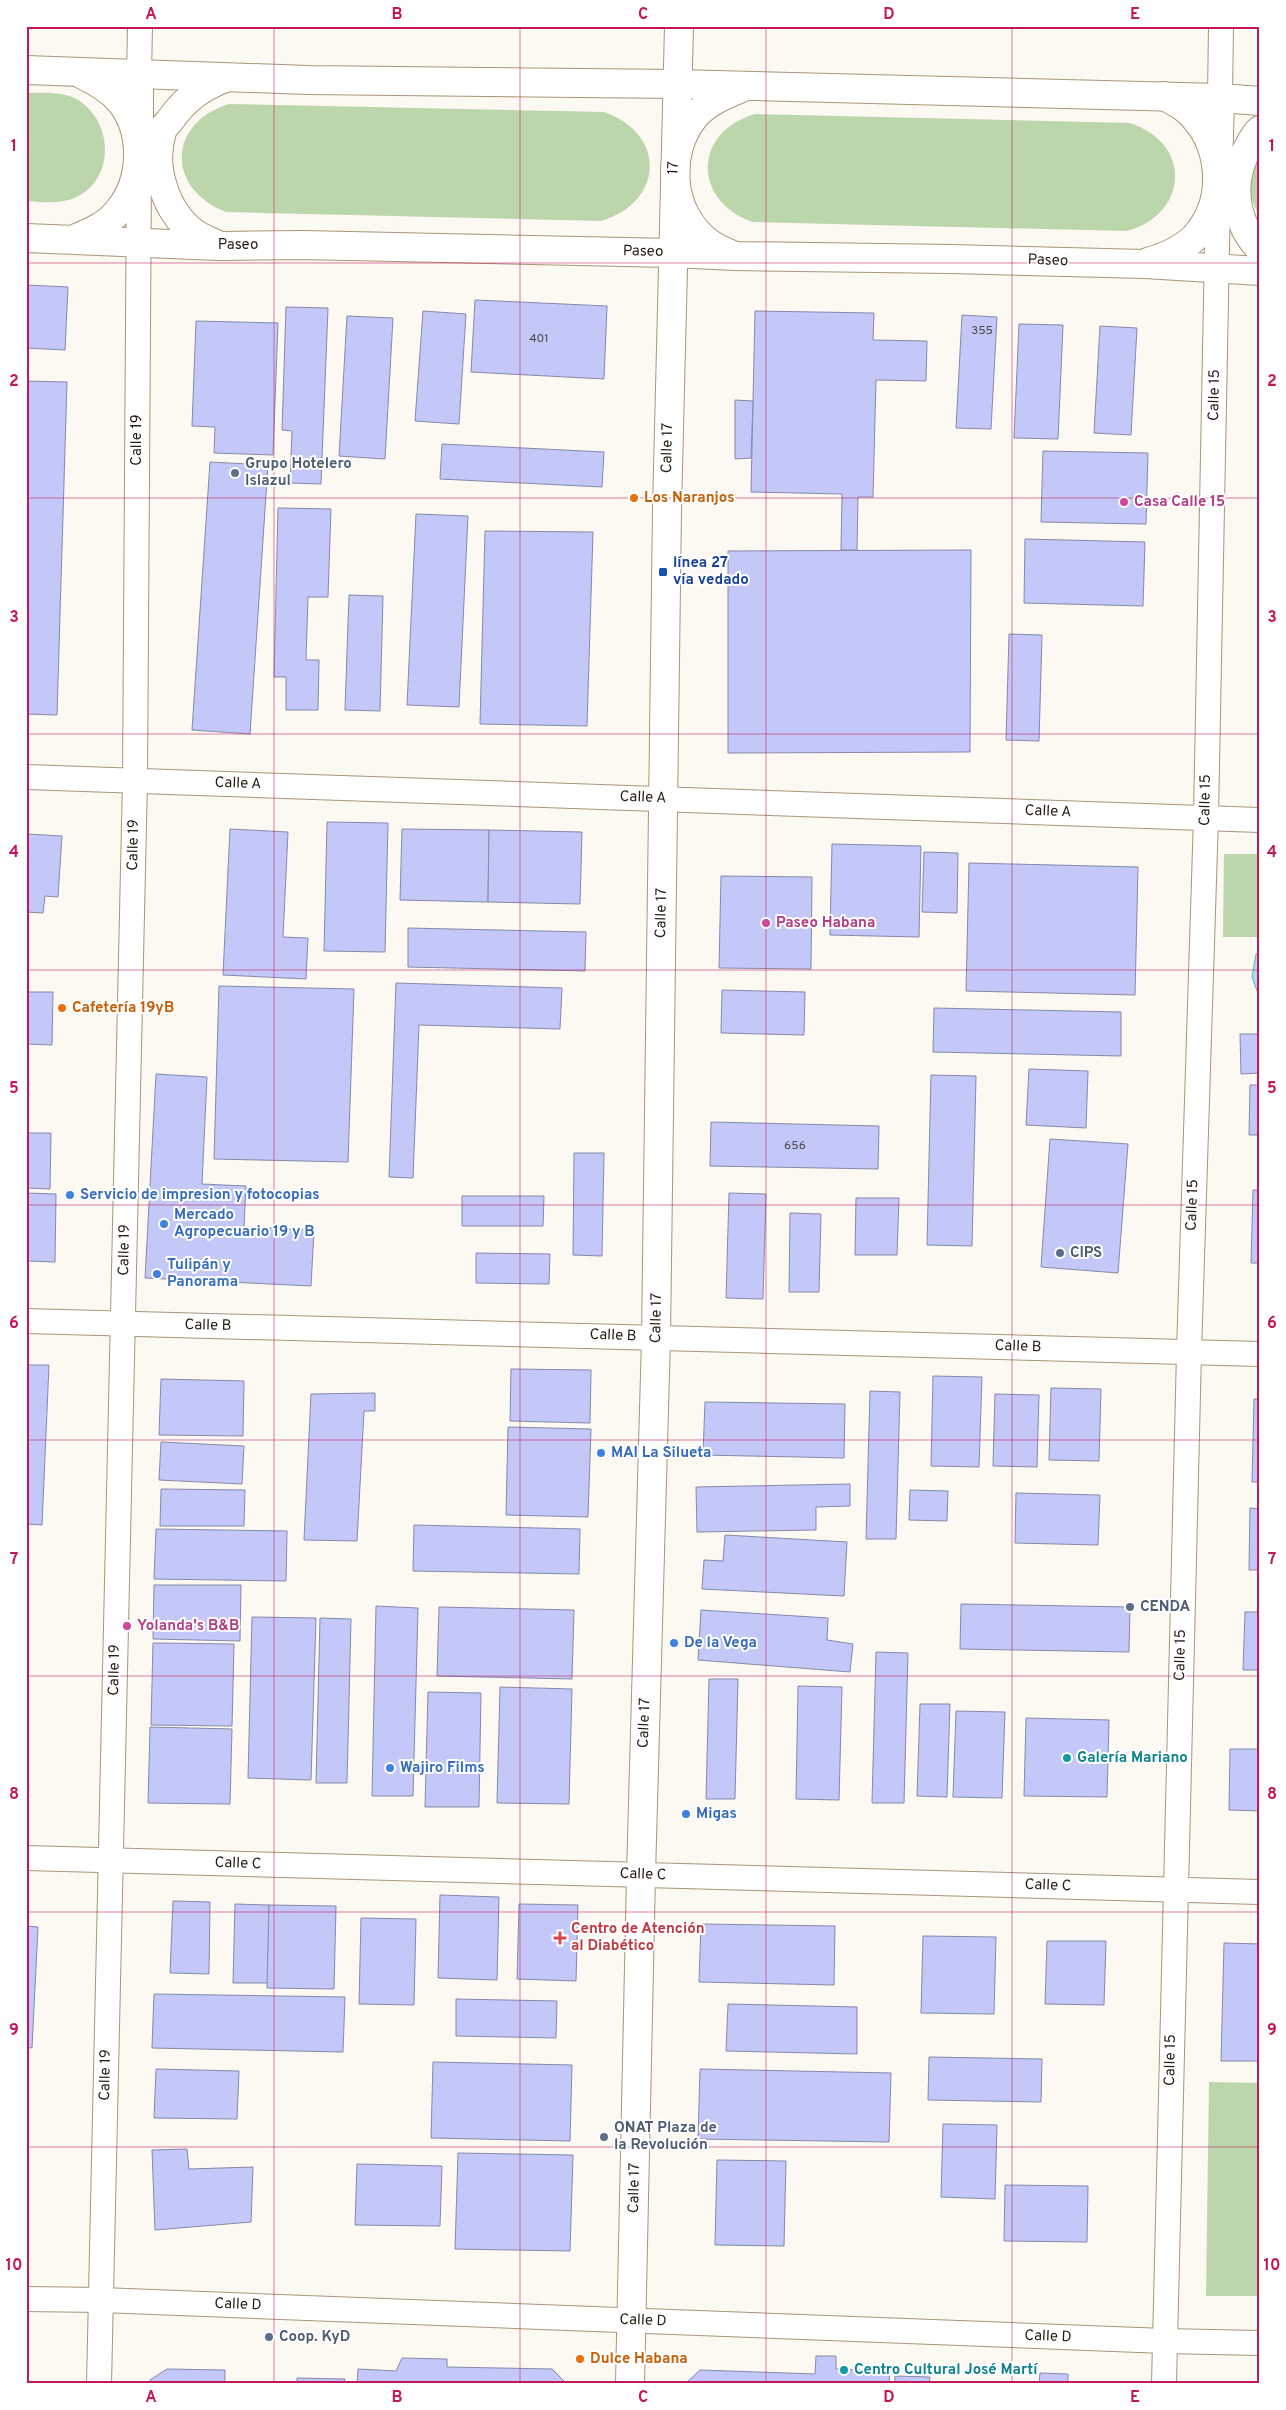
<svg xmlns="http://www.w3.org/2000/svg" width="1286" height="2410" viewBox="0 0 1286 2410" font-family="Overpass,sans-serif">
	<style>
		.green { fill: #bcd6ab }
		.water { fill: #a7dff8; stroke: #80a5b3 }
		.building { fill: #c3c8f8; stroke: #8689a9 }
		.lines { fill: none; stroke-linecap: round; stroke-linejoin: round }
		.minor-casing { stroke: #a89676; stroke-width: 26 }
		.tertiary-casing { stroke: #a89676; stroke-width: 30 }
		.primary-casing { stroke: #a89676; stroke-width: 30 }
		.minor { stroke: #fff; stroke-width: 24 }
		.tertiary { stroke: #fff; stroke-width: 28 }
		.primary { stroke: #fff; stroke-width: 28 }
		.grid { fill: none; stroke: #c2185b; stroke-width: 1; stroke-opacity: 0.55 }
		.service-dot { fill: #5c6f8a; stroke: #fff; stroke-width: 2 }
		.food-dot { fill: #e8710a; stroke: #fff; stroke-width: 2 }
		.hotel-dot { fill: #d1479c; stroke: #fff; stroke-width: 2 }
		.transit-dot { fill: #1a4fb4; stroke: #fff; stroke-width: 2 }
		.shop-dot { fill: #3f7fe0; stroke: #fff; stroke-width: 2 }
		.culture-dot { fill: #0f9aa8; stroke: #fff; stroke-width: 2 }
		.health-dot { fill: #e0444e; stroke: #fff; stroke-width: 2 }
		.labels { text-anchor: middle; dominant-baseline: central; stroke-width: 4; stroke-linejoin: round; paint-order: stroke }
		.number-label { font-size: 12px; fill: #4c484b }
		.street-label { font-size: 15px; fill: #251e11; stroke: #fff }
		.service-label { font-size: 15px; font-weight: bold; fill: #4e5e75; stroke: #fff; text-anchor: start }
		.food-label { font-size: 15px; font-weight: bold; fill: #c56008; stroke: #fff; text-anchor: start }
		.hotel-label { font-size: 15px; font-weight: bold; fill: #b23c85; stroke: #fff; text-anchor: start }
		.transit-label { font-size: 15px; font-weight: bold; fill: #164399; stroke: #fff; text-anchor: start }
		.shop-label { font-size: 15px; font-weight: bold; fill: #366cbe; stroke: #fff; text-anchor: start }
		.culture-label { font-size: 15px; font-weight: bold; fill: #0d838f; stroke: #fff; text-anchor: start }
		.health-label { font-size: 15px; font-weight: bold; fill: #be3a42; stroke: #fff; text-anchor: start }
		.neatline { fill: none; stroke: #c2185b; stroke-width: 2 }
		.grid-label { font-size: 16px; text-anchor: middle; font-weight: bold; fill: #c2185b }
	</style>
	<rect width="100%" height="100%" fill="#fcf8f2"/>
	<g class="green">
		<path d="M26,93C44,93 63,91 78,100C115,123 115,183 72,199C57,204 41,202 26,201Z"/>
		<path d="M229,104L604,112C667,134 664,202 601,221L226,212C166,189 167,123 229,104Z"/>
		<path d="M755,114L1130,123C1192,143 1189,214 1127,231L752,222C692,200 693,132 755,114Z"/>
		<path d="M1260,156V216C1248,199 1246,173 1260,156Z"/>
		<path d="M1224,854H1260V937H1223Z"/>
		<path d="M1209,2082L1260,2083V2296H1206Z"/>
	</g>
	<path class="water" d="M1260,952V999L1252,977L1256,954Z"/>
	<g class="building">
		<path d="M26,285L68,287L65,350L26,348Z"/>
		<path d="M475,300L607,306L604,379L471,372Z"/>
		<path d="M286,307L328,308L321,484L290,483L292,431L282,430Z"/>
		<path d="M423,311L466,314L459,424L415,421Z"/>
		<path d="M755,311L874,313L873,340L927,341L926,381L876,380L873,497H858L857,550H841L842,494L751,492Z"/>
		<path d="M962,315L997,317L991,429L956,428Z"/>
		<path d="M347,316L393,318L385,459L339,456Z"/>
		<path d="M196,321L278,323L273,455L214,453L215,427L192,426Z"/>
		<path d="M1019,324L1063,325L1058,439L1014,438Z"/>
		<path d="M1100,326L1137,328L1131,435L1094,433Z"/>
		<path d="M26,381L67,382L57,715L26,714Z"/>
		<path d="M735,400L753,401L751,458L735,459Z"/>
		<path d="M442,444L604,452L602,487L440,479Z"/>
		<path d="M1043,451L1148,453L1146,524L1041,522Z"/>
		<path d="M210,462L268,465L250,734L192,730Z"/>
		<path d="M278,508L331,509L328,597H308L306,660H319L318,710H286V677H274Z"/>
		<path d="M416,514L468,516L459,707L407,705Z"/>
		<path d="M485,531L593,532L587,726L480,724Z"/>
		<path d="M1025,539L1145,542L1143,606L1024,603Z"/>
		<path d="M971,550L970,752L728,753V551Z"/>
		<path d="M349,595L383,596L380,711L345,710Z"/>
		<path d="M1009,634L1042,635L1039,741L1006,740Z"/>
		<path d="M327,822L388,823L385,952L324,951Z"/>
		<path d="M230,829L288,832L283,937L308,938L306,979L223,975Z"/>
		<path d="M402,829L489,830L488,902L400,900Z"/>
		<path d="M489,830L582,832L580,904L488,902Z"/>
		<path d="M26,834L62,836L58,897L45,896L43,913L26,912Z"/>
		<path d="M832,844L921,846L919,937L830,935Z"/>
		<path d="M924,852L958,853L957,913L922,912Z"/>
		<path d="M969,863L1138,867L1135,995L966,991Z"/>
		<path d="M721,876L812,877L811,969L719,968Z"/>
		<path d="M408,928L586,932L585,971L408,967Z"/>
		<path d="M396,983L562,988L560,1029L419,1025L413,1178L389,1177Z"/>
		<path d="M219,986L354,989L348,1162L214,1159Z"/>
		<path d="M722,990L805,992L804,1035L721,1033Z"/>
		<path d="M26,992H53L52,1045L26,1044Z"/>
		<path d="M934,1008L1121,1012V1056L933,1052Z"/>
		<path d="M1240,1034H1260V1073L1241,1074Z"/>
		<path d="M1029,1069L1088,1071L1086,1128L1026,1125Z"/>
		<path d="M156,1074L207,1077L202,1184L246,1186L244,1227L314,1230L311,1286L145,1278Z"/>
		<path d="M931,1075L976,1076L972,1246L927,1245Z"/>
		<path d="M1250,1085H1260V1135H1249Z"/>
		<path d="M711,1122L879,1126L878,1169L710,1166Z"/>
		<path d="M26,1133H51L50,1189L26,1188Z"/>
		<path d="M1050,1139L1128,1144L1118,1273L1041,1267Z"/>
		<path d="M574,1153H604L602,1256L573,1255Z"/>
		<path d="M1253,1190H1260V1263H1251Z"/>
		<path d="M26,1193L56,1194L55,1262L26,1261Z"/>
		<path d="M729,1193L766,1194L763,1299L726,1298Z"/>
		<path d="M462,1196H544L543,1226H462Z"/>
		<path d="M856,1198H899L897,1255H855Z"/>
		<path d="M790,1213L821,1214L819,1292H789Z"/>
		<path d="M476,1253L550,1254L549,1284L476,1283Z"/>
		<path d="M26,1365H49L42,1525L26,1524Z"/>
		<path d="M511,1369L591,1370L590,1423L510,1421Z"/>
		<path d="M933,1376L982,1377L979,1467L931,1466Z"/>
		<path d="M161,1379L244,1381L243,1436L159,1435Z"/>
		<path d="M1051,1388L1101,1389L1099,1461L1049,1460Z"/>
		<path d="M870,1391L900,1392L896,1539H866Z"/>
		<path d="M375,1393V1411H364L357,1541L304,1540L311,1394Z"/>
		<path d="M995,1394L1039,1395L1037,1467L993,1466Z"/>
		<path d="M1254,1399H1260V1482H1252Z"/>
		<path d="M705,1402L845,1404L844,1458L703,1455Z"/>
		<path d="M508,1427L591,1429L588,1517L506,1515Z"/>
		<path d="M161,1442L244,1446L242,1484L159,1480Z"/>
		<path d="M850,1484V1506L816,1507V1530L697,1532L696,1487Z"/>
		<path d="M161,1489L245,1490L244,1526H160Z"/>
		<path d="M910,1490L948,1491L947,1521L909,1520Z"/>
		<path d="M1016,1493L1100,1495L1098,1545L1015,1543Z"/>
		<path d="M1250,1508L1260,1509V1570H1249Z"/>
		<path d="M414,1525L580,1529L579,1574L413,1571Z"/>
		<path d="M156,1529L287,1531L286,1581L154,1579Z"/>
		<path d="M725,1535L847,1542L844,1596L702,1589L704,1560L723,1561Z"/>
		<path d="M154,1585H241L240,1641L153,1639Z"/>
		<path d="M961,1604L1130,1607L1129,1652L960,1649Z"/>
		<path d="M376,1606L418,1608L413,1796H372Z"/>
		<path d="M439,1607L574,1610L572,1679L437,1676Z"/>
		<path d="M701,1610L828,1618L827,1640L853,1644L850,1672L698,1660Z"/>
		<path d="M1245,1612H1260V1670H1243Z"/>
		<path d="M252,1617L316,1618L311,1780L248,1778Z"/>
		<path d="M320,1618L351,1619L347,1783H316Z"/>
		<path d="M153,1643L234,1644L232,1726L151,1725Z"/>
		<path d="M876,1652L908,1653L904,1803H872Z"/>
		<path d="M709,1679H738L735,1799H706Z"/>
		<path d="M798,1686L842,1687L839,1800L796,1799Z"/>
		<path d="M500,1687L572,1689L569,1804L497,1803Z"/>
		<path d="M428,1692L481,1693L479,1807H425Z"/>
		<path d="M920,1704H950L947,1797L917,1796Z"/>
		<path d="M956,1711L1005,1712L1002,1798L953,1797Z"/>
		<path d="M1026,1718L1109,1720L1107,1797L1024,1796Z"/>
		<path d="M150,1727L232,1729L230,1804L148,1803Z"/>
		<path d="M1230,1749H1260V1811L1229,1810Z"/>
		<path d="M440,1895L499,1897L497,1980L438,1978Z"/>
		<path d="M173,1901L210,1902L209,1974L170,1973Z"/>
		<path d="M235,1904L269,1905L268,1983H233Z"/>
		<path d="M519,1904L578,1905L576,1981L517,1979Z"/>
		<path d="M269,1905L336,1906L334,1989L267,1988Z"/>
		<path d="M361,1918L416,1919L414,2005L359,2004Z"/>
		<path d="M701,1924L835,1926L834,1985L699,1982Z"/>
		<path d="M26,1926L38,1927L32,2048L26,2047Z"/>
		<path d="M923,1936L996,1937L994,2014L921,2013Z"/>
		<path d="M1047,1941H1106L1104,2005L1045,2004Z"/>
		<path d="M1224,1943L1260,1944V2061H1221Z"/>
		<path d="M154,1994L345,1997L343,2052L152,2048Z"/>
		<path d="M456,1999L557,2001L556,2038L456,2036Z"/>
		<path d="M728,2004L857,2007V2054L726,2051Z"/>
		<path d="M929,2057L1042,2059L1041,2102L928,2100Z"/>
		<path d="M433,2062L572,2065L570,2141L431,2138Z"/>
		<path d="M156,2069L239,2071L237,2119L154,2118Z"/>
		<path d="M700,2069L891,2073L889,2142L698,2139Z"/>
		<path d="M943,2124L997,2125L995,2199L941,2197Z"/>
		<path d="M187,2149L189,2169L253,2167L251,2222L155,2230L152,2150Z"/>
		<path d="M458,2153L573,2155L570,2251L455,2249Z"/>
		<path d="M717,2160L786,2161L784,2246L715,2245Z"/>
		<path d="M357,2164L442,2166L440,2226L355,2225Z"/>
		<path d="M1005,2185L1088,2186L1087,2242L1004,2241Z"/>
		<path d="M816,2356H836V2369L890,2371L889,2384H685L700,2370L815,2374Z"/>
		<path d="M402,2358L447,2359V2367L552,2369L567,2384H357L358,2369L396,2371Z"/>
		<path d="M167,2369L225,2370V2384H150V2380Z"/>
		<path d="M1040,2373L1068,2374V2384H1039Z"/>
		<path d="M895,2376L930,2377L929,2384H895Z"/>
		<path d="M297,2378L345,2379L344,2384H297Z"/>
		<rect x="236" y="2382" width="50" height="2"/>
	</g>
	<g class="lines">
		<defs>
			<g id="minor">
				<path d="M139,75L140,26"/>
				<path d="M1220,98L1221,26"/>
				<path d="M26,777L1260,820"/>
				<path d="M26,1321L1260,1354"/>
				<path d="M26,1858L1260,1892"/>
				<path d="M26,2299L101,2300L1165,2341L1260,2343"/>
				<path d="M99,2384L135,780L139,173"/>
				<path d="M1164,2384L1189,1352L1206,817L1218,196"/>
			</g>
			<g id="tertiary">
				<path d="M139,142V75"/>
				<path d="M1218,168L1220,98"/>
				<path d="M630,2384L641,1875L656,1338L667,509L679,26"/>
			</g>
			<g id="primary">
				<path d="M26,70L308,80L678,84L1220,98L1260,101"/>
				<path d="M1260,130C1255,134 1252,140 1249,146C1229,179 1233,221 1260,249"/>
				<path d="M26,238L219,246L303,245L672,253L735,256L951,259L1145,264L1260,271"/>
				<path d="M74,239C91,232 108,225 119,210C143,181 145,133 121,102C110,89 96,81 81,74"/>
				<path d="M218,245C210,241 201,238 194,233C165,211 151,166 162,132C163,127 168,123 171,119C186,98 202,87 225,78"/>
				<path d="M733,255C725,252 716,248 709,243C670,214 664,154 695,116C708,101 727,94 744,87"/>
				<path d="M1148,262C1165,257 1182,250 1195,237C1228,200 1223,143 1187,110C1180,104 1171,100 1164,96"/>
			</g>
		</defs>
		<use href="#minor" class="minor-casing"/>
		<use href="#tertiary" class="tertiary-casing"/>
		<use href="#primary" class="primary-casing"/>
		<use href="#minor" class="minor"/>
		<use href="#tertiary" class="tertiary"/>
		<use href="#primary" class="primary"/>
	</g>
	<path class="grid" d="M274,26V2384M520,26V2384M766,26V2384M1012,26V2384M26,263H1260M26,498H1260M26,734H1260M26,970H1260M26,1205H1260M26,1440H1260M26,1676H1260M26,1912H1260M26,2147H1260"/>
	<g class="service-dot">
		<circle cx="235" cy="473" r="5"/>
		<circle cx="1060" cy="1253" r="5"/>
		<circle cx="1130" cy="1607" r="5"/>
		<circle cx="604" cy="2137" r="5"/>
		<circle cx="269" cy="2337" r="5"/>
	</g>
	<g class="food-dot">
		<circle cx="634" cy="498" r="5"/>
		<circle cx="62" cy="1008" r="5"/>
		<circle cx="580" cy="2359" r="5"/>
	</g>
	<g class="hotel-dot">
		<circle cx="1124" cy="502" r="5"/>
		<circle cx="766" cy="923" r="5"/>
		<circle cx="127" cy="1626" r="5"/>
	</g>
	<rect class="transit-dot" x="658" y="567" width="10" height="10" rx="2.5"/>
	<g class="shop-dot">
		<circle cx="70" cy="1195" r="5"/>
		<circle cx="164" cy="1224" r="5"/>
		<circle cx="157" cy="1274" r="5"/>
		<circle cx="601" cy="1453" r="5"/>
		<circle cx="674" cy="1643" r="5"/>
		<circle cx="390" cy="1768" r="5"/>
		<circle cx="686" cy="1814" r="5"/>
	</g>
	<g class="culture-dot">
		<circle cx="1067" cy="1758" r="5"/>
		<circle cx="844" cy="2370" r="5"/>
	</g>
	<path class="health-dot" d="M557.5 1930.5h5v5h5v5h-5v5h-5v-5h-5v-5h5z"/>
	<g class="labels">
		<g class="number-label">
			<text x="982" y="331">355</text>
			<text x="539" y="339">401</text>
			<text x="795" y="1146">656</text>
		</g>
		<g class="street-label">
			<text transform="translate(674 168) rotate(-88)">17</text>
			<text x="238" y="245">Paseo</text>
			<text transform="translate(643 252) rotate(1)">Paseo</text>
			<text transform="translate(1048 261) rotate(2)">Paseo</text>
			<text transform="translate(1215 395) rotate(-89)">Calle 15</text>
			<text transform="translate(137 440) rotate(-90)">Calle 19</text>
			<text transform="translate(668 448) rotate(-89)">Calle 17</text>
			<text transform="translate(238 784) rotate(2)">Calle A</text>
			<text transform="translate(643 798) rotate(2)">Calle A</text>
			<text transform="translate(1206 800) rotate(-89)">Calle 15</text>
			<text transform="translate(1048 812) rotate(2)">Calle A</text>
			<text transform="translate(134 845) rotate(-89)">Calle 19</text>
			<text transform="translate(662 913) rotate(-89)">Calle 17</text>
			<text transform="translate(1193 1205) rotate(-88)">Calle 15</text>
			<text transform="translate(125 1250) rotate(-89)">Calle 19</text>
			<text transform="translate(657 1318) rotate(-89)">Calle 17</text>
			<text transform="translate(208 1326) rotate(1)">Calle B</text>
			<text transform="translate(613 1336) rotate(2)">Calle B</text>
			<text transform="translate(1018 1347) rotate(2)">Calle B</text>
			<text transform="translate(1181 1655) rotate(-89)">Calle 15</text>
			<text transform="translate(115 1670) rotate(-89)">Calle 19</text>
			<text transform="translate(645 1723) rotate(-88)">Calle 17</text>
			<text transform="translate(238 1864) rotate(2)">Calle C</text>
			<text transform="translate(643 1875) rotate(2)">Calle C</text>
			<text transform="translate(1048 1886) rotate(2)">Calle C</text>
			<text transform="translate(1171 2060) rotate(-89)">Calle 15</text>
			<text transform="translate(106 2075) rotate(-89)">Calle 19</text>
			<text transform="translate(635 2188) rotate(-89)">Calle 17</text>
			<text transform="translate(238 2305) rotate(2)">Calle D</text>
			<text transform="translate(643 2321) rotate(2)">Calle D</text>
			<text transform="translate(1048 2337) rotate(2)">Calle D</text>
		</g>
		<g class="service-label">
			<text x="245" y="464">Grupo Hotelero<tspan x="245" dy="17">Islazul</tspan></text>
			<text x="1070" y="1253">CIPS</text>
			<text x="1140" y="1607">CENDA</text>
			<text x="614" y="2128">ONAT Plaza de<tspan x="614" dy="17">la Revolución</tspan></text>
			<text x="279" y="2337">Coop. KyD</text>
		</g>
		<g class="food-label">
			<text x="644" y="498">Los Naranjos</text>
			<text x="72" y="1008">Cafetería 19yB</text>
			<text x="590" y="2359">Dulce Habana</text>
		</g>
		<g class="hotel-label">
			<text x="1134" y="502">Casa Calle 15</text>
			<text x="776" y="923">Paseo Habana</text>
			<text x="137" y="1626">Yolanda's B&amp;B</text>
		</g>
		<g class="transit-label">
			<text x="673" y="563">línea 27<tspan x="673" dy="17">vía vedado</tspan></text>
		</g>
		<g class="shop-label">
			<text x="80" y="1195">Servicio de impresion y fotocopias</text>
			<text x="174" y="1215">Mercado<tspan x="174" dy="17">Agropecuario 19 y B</tspan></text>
			<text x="167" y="1265">Tulipán y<tspan x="167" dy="17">Panorama</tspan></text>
			<text x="611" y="1453">MAI La Silueta</text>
			<text x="684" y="1643">De la Vega</text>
			<text x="400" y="1768">Wajiro Films</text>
			<text x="696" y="1814">Migas</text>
		</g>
		<g class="culture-label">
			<text x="1077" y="1758">Galería Mariano</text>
			<text x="854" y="2370">Centro Cultural José Martí</text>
		</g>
		<g class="health-label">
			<text x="571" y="1929">Centro de Atención<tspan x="571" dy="17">al Diabético</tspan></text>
		</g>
	</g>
	<rect width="1286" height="2410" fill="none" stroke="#ffffff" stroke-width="55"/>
	<rect x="28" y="28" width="1230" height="2354" class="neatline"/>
	<g class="grid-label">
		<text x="151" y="19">A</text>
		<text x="397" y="19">B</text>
		<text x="643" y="19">C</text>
		<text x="889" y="19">D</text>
		<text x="1135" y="19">E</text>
		<text x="14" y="151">1</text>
		<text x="1272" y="151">1</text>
		<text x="14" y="386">2</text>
		<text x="1272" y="386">2</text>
		<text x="14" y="622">3</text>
		<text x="1272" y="622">3</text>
		<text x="14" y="857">4</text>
		<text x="1272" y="857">4</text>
		<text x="14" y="1093">5</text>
		<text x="1272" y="1093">5</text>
		<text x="14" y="1328">6</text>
		<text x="1272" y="1328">6</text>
		<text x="14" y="1564">7</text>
		<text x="1272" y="1564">7</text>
		<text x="14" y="1799">8</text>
		<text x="1272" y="1799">8</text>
		<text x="14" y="2035">9</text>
		<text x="1272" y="2035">9</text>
		<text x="14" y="2270">10</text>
		<text x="1272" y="2270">10</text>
		<text x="151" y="2402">A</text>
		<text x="397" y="2402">B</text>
		<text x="643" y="2402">C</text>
		<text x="889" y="2402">D</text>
		<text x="1135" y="2402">E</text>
	</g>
</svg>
